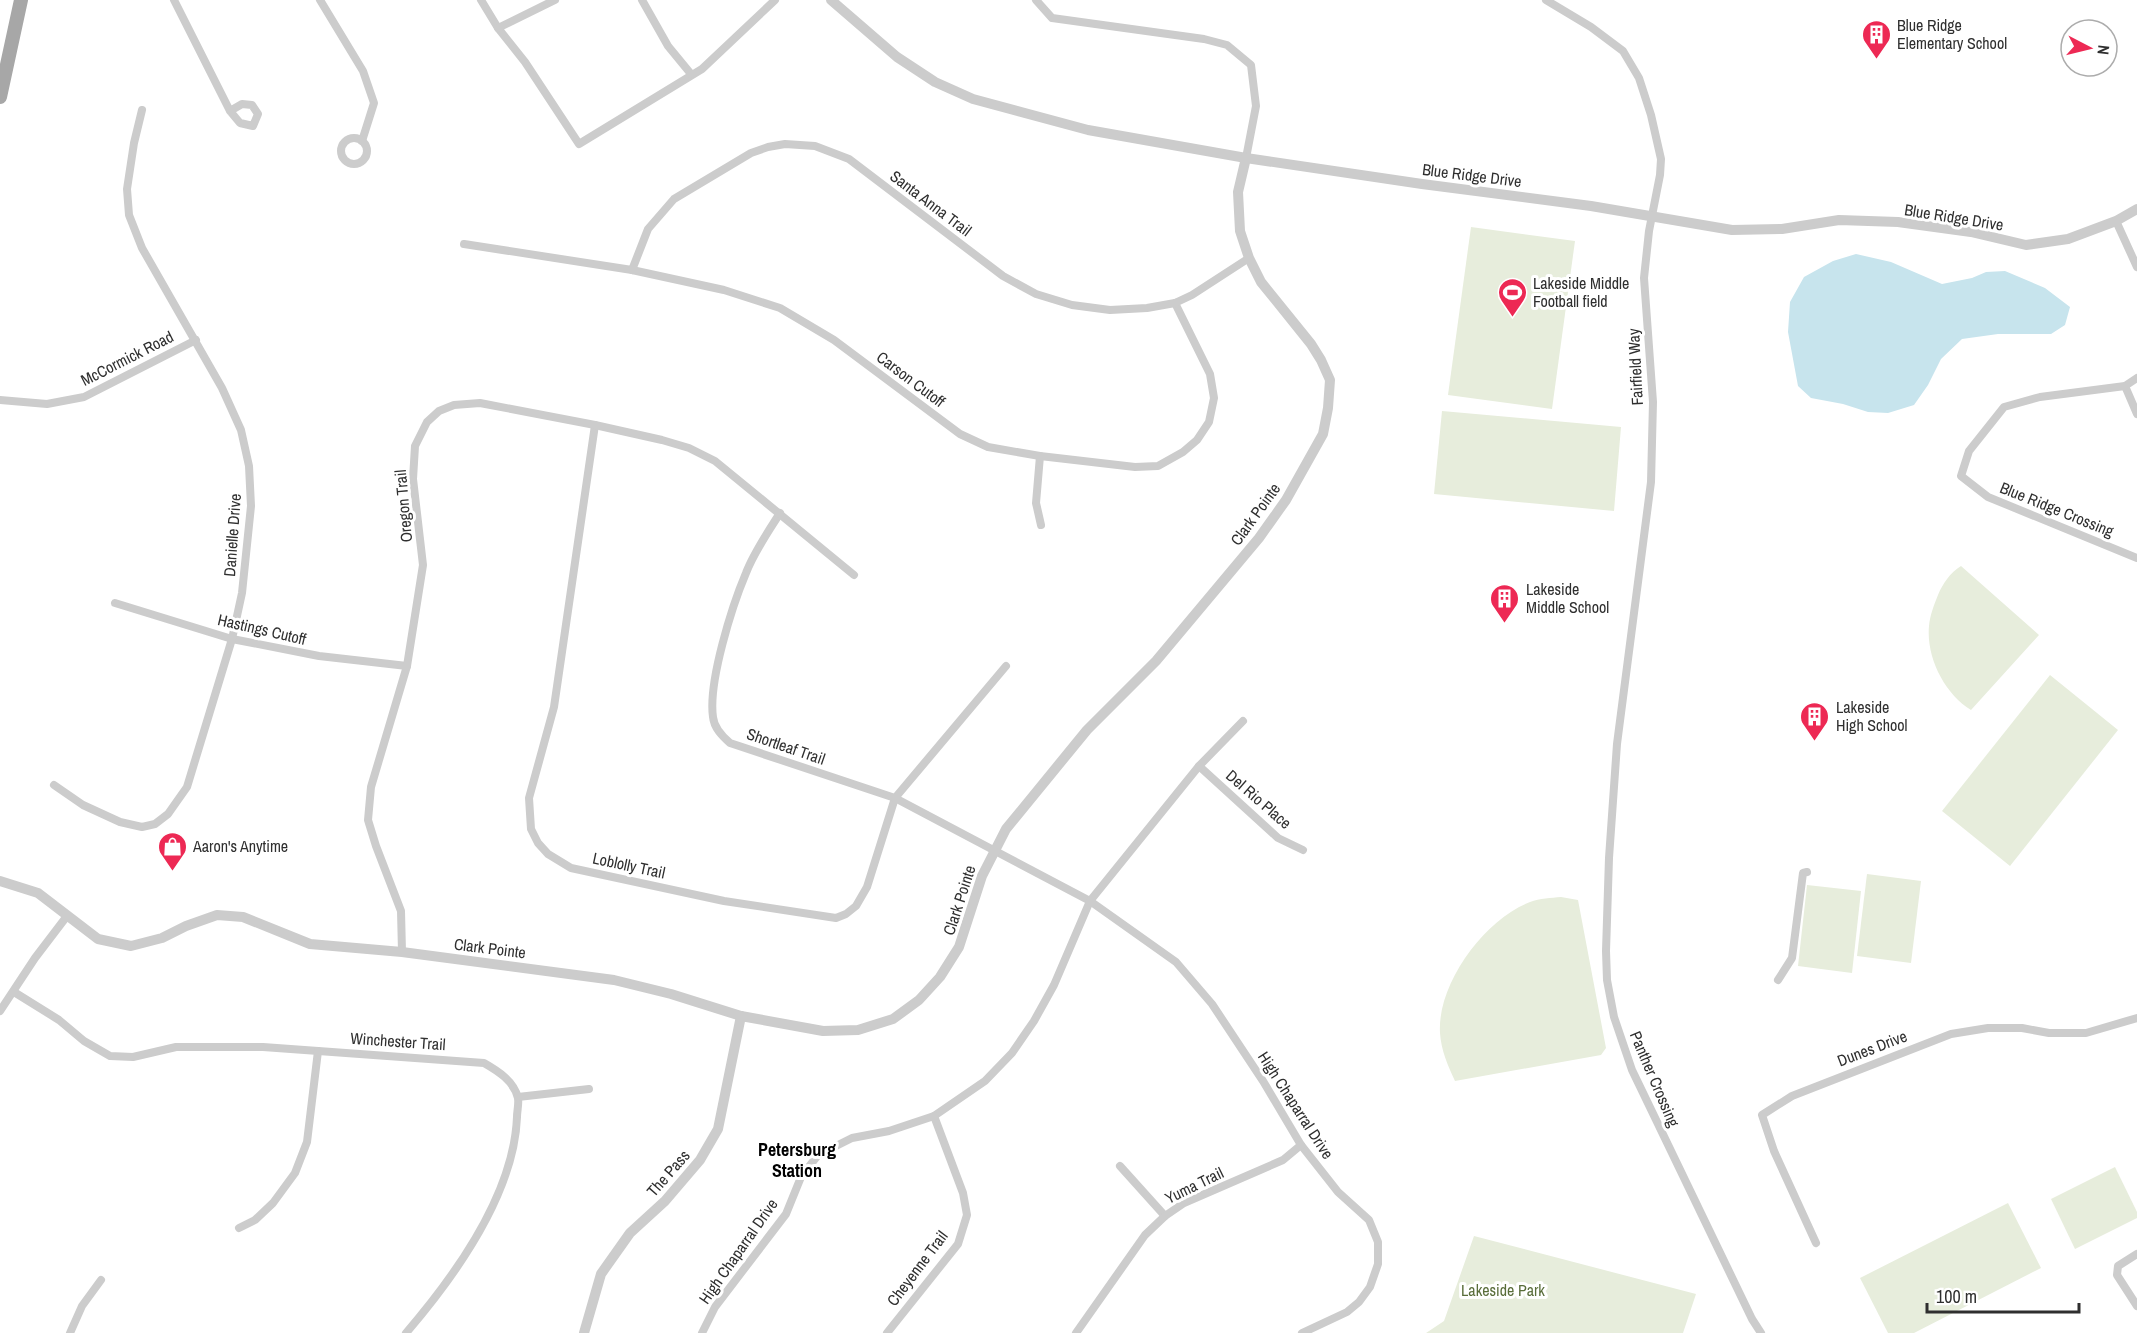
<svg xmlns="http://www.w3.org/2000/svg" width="2137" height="1333" viewBox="0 0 2137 1333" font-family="'Archivo Narrow',sans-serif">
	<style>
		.green { fill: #e7eddc }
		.water { fill: #c7e4ed }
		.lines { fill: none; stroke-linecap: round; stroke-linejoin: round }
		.minor { stroke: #ccc; stroke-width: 8 }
		.tertiary { stroke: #ccc; stroke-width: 10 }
		.primary { stroke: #a7a7a7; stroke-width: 14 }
		.labels { text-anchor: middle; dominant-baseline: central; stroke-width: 6; stroke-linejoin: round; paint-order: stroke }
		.poi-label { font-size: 16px; fill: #2f2f2f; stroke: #fff; text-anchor: start }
		.street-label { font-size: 16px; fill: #2f2f2f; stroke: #fff }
		.park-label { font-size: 16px; fill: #596d3a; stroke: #fff }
		.neighbourhood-label { font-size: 18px; font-weight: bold; fill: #000; stroke: #fff }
	</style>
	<rect width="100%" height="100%" fill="#fff"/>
	<g class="green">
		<path d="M1471,227L1575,241L1552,409L1448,395Z"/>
		<path d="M1442,411L1621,427L1614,511L1434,494Z"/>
		<path d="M1961,566L2039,635L1971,710C1945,694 1926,658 1929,626C1930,615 1934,605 1938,595C1943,583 1950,573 1961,566Z"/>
		<path d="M2050,675L2118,730L2010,866L1942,811Z"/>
		<path d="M1867,874L1921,881L1911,963L1857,956Z"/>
		<path d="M1807,885L1861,891L1852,973L1798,966Z"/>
		<path d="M1561,897L1578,900L1606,1048L1601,1055L1455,1081C1448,1066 1441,1050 1440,1033C1437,983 1485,919 1530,902C1540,898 1551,898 1561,897Z"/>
		<path d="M2115,1167L2137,1212V1218L2075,1249L2051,1199Z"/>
		<path d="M2008,1203L2041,1268L1914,1333H1888L1860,1278Z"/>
		<path d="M1474,1236L1696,1294L1683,1333H1426L1444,1321Z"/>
	</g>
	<path class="water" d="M1856,254L1891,262L1942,284L1972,278L1986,272L2005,271L2045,288L2070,307L2065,325L2051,334H1998L1962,339L1941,359L1928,385L1914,405L1888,413L1868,412L1843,404L1811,398L1798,386L1788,332L1790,302L1804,277L1833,261Z"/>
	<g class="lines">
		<g class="minor">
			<path d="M174,0L230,111L240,123L253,126L258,114L252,105L242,104L230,111"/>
			<path d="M320,0L363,71L374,103L362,141"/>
			<path d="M481,0L498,28L525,62L579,144L702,69L775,0"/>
			<path d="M642,0L668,46L691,74"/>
			<path d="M1036,0L1052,18L1204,39L1227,45L1251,65L1256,106L1246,158"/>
			<path d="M1546,0L1591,27L1623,51L1639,78L1651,115L1661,159L1660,175L1649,231L1644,278L1653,402L1651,482L1617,744L1609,858L1606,951L1607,980L1614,1017L1632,1070L1752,1319L1761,1333"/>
			<path d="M498,28L555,0"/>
			<circle cx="354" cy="151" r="13"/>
			<path d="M2116,221L2137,267"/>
			<path d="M464,244L632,270L724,290L780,308L834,340L960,434L988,447L1040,456L1135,467L1158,466L1183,452L1197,440L1209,422L1214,398L1210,374L1175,303"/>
			<path d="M632,270L648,229L674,199L751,153L768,147L785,144L815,146L849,159L1003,276L1036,294L1072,305L1110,310L1147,308L1175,303L1192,295L1249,258"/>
			<path d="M2125,386L2137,378"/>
			<path d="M0,400L47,404L84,397L196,340"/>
			<path d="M2137,414L2125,386L2040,397L2004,407L1969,451L1961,476L1988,497L2137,558"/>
			<path d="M595,425L554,707L529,798L531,829L538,843L548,854L571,868L724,901L836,918L846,914L856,906L867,887L895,798L1006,666"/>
			<path d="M1040,456L1036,503L1041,525"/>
			<path d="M780,513C768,532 754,552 746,573C732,606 708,682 713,717C714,728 722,736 730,743L895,798L1090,901L1176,962L1212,1004L1263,1081L1301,1145L1338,1192L1369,1220L1378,1242V1264L1370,1287L1359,1302L1347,1312L1302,1333"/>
			<path d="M115,603L232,639L319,656L407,666"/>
			<path d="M1199,766L1278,838L1303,850"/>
			<path d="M54,785L83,805L120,822L142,827L155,824L168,814L187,787L232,639L242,593L251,506L249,466L241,430L222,388L142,248L129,215L127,189L134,143L142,110"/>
			<path d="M402,952L401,911L376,846L368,820L371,787L407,666L423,565L413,479L415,446L427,422L439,411L454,405L480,403L595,425L662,440L689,448L715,461L854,575"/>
			<path d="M1778,980L1792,958L1803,873L1807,872"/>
			<path d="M14,992L59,1020L84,1041L110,1056L133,1057L176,1047H263L484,1063C498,1071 514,1081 518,1098C519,1104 517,1111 517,1117C514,1194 455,1276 406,1333"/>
			<path d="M0,1011L35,958L67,916"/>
			<path d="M518,1097L589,1089"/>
			<path d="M1120,1166L1165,1216"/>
			<path d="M239,1228L255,1220L273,1203L295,1173L307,1142L318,1051"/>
			<path d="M1816,1243L1774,1151L1762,1115L1792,1096L1951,1034L1988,1028H2022L2049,1033H2086L2137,1018"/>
			<path d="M2137,1254L2118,1266L2117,1275L2137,1306"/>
			<path d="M70,1333L82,1306L101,1280"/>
			<path d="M702,1333L715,1307L786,1214L801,1177L818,1155L852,1138L889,1131L934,1116L985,1081L1012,1053L1034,1021L1054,985L1090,901L1199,766L1243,721"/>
			<path d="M887,1333L958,1244L967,1215L963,1193L934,1116"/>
			<path d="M1076,1333L1145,1235L1165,1216L1184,1203L1283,1160L1301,1145"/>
		</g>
		<g class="tertiary">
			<path d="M831,0L897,57L935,82L973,99L1088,130L1246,158L1422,184L1591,206L1732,230L1782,229L1839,220L1898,222L1971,232L2026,245L2068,239L2116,221L2137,209"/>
			<path d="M0,881L38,893L98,939L131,946L162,938L186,926L217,915L243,917L310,944L402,952L614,980L671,994L741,1016L823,1031L858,1030L893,1019L919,1000L940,977L959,947L982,876L1006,829L1087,730L1156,661L1259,538L1286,500L1323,434L1328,408L1330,380L1321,360L1311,344L1261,282L1249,258L1240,231L1238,192L1246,158"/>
			<path d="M584,1333L601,1274L630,1233L665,1201L700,1160L718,1129L741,1016"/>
		</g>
		<path class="primary" d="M0,97L21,0"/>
	</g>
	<defs>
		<symbol id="building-pin" viewBox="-11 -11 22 30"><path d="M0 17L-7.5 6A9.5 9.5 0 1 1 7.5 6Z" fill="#ed2954" stroke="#fff"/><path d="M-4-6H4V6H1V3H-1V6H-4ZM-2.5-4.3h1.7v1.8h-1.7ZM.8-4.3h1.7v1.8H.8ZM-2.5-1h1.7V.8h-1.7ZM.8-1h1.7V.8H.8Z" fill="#fff"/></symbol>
		<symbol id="stadium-pin" viewBox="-11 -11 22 30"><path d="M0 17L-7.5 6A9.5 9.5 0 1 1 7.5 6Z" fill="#ed2954" stroke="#fff"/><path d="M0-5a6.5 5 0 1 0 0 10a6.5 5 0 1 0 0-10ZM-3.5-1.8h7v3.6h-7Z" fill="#fff"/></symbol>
		<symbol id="shop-pin" viewBox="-11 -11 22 30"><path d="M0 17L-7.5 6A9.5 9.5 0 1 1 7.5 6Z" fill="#ed2954" stroke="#fff"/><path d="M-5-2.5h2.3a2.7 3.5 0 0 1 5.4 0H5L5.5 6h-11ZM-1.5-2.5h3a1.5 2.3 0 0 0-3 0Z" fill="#fff"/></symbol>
	</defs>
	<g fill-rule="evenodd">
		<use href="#building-pin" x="1860" y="18" width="33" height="45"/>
		<use href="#stadium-pin" x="1496" y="276" width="33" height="45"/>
		<use href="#building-pin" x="1488" y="582" width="33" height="45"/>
		<use href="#building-pin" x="1798" y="700" width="33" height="45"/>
		<use href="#shop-pin" x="156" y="830" width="33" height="45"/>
	</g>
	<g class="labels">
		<g class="poi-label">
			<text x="1897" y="25">Blue Ridge<tspan x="1897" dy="18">Elementary School</tspan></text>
			<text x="1533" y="283">Lakeside Middle<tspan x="1533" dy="18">Football field</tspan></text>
			<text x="1526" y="589">Lakeside<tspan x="1526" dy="18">Middle School</tspan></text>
			<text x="1836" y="707">Lakeside<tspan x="1836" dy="18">High School</tspan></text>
			<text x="193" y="846">Aaron's Anytime</text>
		</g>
		<g class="street-label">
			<text transform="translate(1472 175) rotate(7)">Blue Ridge Drive</text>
			<text transform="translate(931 203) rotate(37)">Santa Anna Trail</text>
			<text transform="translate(1954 217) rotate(9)">Blue Ridge Drive</text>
			<text transform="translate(127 358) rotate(-27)">McCormick Road</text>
			<text transform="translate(1635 367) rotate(-93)">Fairfield Way</text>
			<text transform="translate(911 379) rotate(37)">Carson Cutoff</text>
			<text transform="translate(403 506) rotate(-95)">Oregon Trail</text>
			<text transform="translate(2057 509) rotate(22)">Blue Ridge Crossing</text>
			<text transform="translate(1255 514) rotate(-54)">Clark Pointe</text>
			<text transform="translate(232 535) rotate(-86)">Danielle Drive</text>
			<text transform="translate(262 629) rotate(13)">Hastings Cutoff</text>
			<text transform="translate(786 746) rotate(19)">Shortleaf Trail</text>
			<text transform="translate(1259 799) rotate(41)">Del Rio Place</text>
			<text transform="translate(629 865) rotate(12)">Loblolly Trail</text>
			<text transform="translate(959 900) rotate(-72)">Clark Pointe</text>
			<text transform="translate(490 948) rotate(7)">Clark Pointe</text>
			<text transform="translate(398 1041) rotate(4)">Winchester Trail</text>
			<text transform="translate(1872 1048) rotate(-21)">Dunes Drive</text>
			<text transform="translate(1655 1079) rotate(67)">Panther Crossing</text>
			<text transform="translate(1296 1105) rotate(57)">High Chaparral Drive</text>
			<text transform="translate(668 1173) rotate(-49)">The Pass</text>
			<text transform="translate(1194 1185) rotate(-26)">Yuma Trail</text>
			<text transform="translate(738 1251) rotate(-55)">High Chaparral Drive</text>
			<text transform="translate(917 1268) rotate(-53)">Cheyenne Trail</text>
		</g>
		<g class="park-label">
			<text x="1503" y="1290">Lakeside Park</text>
		</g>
		<g class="neighbourhood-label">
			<text x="797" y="1149">Petersburg<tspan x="797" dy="21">Station</tspan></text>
		</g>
	</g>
	<g transform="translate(2089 48) rotate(97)"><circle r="28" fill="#ffffff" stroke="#acacac" stroke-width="1.5"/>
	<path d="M0-4.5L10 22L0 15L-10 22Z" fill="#ed2954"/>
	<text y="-9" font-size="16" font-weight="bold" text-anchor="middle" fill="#2f2f2f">N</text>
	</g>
	<path d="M1927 1303v9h152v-9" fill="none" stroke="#2f2f2f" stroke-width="3"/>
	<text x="1936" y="1303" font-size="18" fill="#2f2f2f" stroke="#ffffff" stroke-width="4.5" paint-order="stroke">100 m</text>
</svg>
